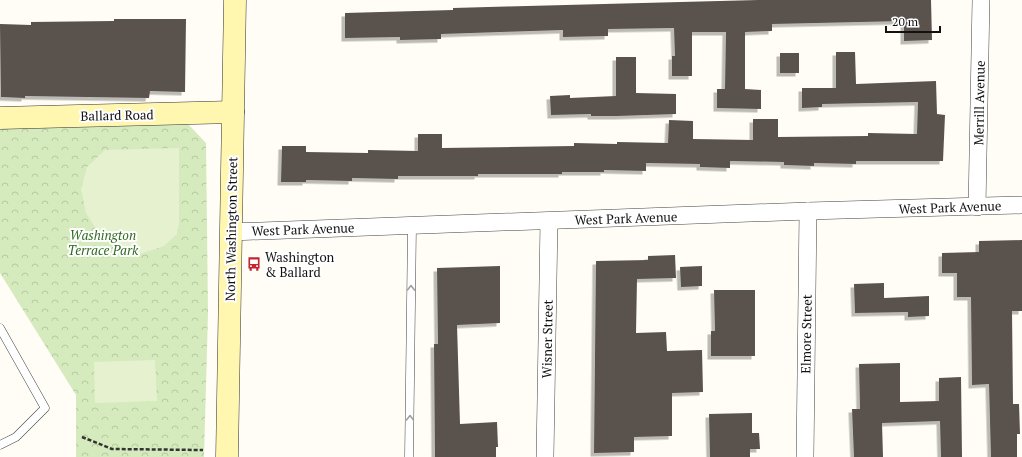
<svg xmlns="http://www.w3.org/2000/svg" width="1022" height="457" viewBox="0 0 1022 457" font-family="'PT Serif',serif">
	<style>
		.park { fill: url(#park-crowns) }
		.pitch { fill: #e6f2cf }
		.building { fill: #5a524d; filter: url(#shadow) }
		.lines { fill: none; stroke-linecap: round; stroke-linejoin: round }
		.lane-casing { stroke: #444; stroke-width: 9 }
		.street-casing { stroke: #444; stroke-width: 18 }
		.secondary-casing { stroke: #333; stroke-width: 23 }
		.path { stroke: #333; stroke-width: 2.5; stroke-dasharray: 4 2; stroke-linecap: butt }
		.lane { stroke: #fff; stroke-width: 8 }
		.street { stroke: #fff; stroke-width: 17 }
		.secondary { stroke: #fff6b0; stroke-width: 22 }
		.oneway { stroke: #a0a0a0 }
		.labels { text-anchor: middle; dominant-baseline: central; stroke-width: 4; stroke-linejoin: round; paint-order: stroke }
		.street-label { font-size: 13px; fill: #111; stroke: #fff }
		.park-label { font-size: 13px; font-style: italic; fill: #2f6b1f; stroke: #fff }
		.poi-label { font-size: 13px; fill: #111; stroke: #fff; text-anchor: start }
	</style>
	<defs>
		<pattern id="park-crowns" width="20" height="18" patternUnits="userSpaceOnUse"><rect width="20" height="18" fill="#d5ebbd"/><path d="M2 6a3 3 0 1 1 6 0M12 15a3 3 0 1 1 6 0" fill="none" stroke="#b6c8a1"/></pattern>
		<filter id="shadow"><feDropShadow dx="-3.5" dy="3.5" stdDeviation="0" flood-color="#0004"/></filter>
	</defs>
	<rect width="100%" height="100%" fill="#fffdf5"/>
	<path class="park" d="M187,123L206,143L208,313L204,457H76V395L0,273V129Z"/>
	<g class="pitch">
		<path d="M179,148V223L177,234L164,246L140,254L116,246L98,232L86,213L81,189L87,167L105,150Z"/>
		<path d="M155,360L157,401L95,403L94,362Z"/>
	</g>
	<g class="building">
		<path d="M758,0H931L932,40L904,41V21L772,24V31L745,32V89L761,90V109L717,108V89H725L726,32H692V76H672V56H675L674,28L608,29V36L563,37V30L441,34V39L400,40V37L345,38V13L453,10V8Z"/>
		<path d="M114,19H186L185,92L150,91L149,98L25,96V98L1,97L0,24L31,25V22L114,21Z"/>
		<path d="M836,52H855L856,84L936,81L937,114L945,115L943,161H856V164L814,163V166L784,165V162L730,161V168L700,167V164L646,163V171L604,170V172H562V174H478V176H398V179L352,178V181L306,180V182H281L282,146H306V152L368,153V150L418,151V134H442V148L574,146V143L617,144V142L668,143L669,120L693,121V139L753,140V119H778V137L868,136V133L917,134L918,102L822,104V107L802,108V88H836Z"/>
		<rect x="780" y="53" width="19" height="20"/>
		<path d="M616,57H636V93L676,94V114L617,116H591V114L551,115L550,96L570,95V98L616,96Z"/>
		<path d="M1022,240V311H1012L1013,404H1019L1020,434H1017V457H991L989,384L972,385L971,297H957V273H942V253L979,252V241Z"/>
		<path d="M675,255L676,278L637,279L636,333L666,332L667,351L702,350L703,392L672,393V436L634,437V452L594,453L596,261L648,260V256Z"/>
		<path d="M500,266V323L457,325L460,424L497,422L498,447H496V457H435L434,344H438L437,268Z"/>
		<path d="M702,266V286L681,287L680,267Z"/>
		<path d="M884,283V298L929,296V316L908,317V312L855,313L854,284Z"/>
		<path d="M714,290H755V356H711V331H715Z"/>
		<path d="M900,363V402L939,401V378L961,377L962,457H941L940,421L882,423L883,457H854L852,409H860L859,364Z"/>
		<path d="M752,413V433H759L760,449H750V457H710L709,414Z"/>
	</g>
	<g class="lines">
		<defs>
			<g id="lane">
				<path d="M0,328L45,408L16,437L0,445"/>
				<path d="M409,457L412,226"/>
			</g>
			<g id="street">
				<path d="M977,207L981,0"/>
				<path d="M231,232L808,211L1022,205"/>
				<path d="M545,457L549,221"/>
				<path d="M805,457L808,211"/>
			</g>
			<g id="secondary">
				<path d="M0,118L233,112"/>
				<path d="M227,457L235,0"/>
			</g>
		</defs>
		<use href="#lane" class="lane-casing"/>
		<use href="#street" class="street-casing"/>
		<use href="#secondary" class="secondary-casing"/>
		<path class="path" d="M82,437L112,449L203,450"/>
		<use href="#lane" class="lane"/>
		<use href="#street" class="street"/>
		<use href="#secondary" class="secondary"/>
	</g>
	<defs><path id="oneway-chevron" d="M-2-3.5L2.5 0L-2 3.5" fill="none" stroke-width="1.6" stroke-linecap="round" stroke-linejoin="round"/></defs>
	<g class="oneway">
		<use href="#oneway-chevron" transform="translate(411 288) rotate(-89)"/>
		<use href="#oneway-chevron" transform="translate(410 418) rotate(-89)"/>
	</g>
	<defs>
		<symbol id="bus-bare" viewBox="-9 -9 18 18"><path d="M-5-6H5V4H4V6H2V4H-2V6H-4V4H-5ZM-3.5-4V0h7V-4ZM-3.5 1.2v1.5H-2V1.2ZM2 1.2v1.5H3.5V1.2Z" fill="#c4262e" stroke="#fff" stroke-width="2.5" paint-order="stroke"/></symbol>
	</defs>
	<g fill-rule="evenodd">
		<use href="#bus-bare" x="244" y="254" width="20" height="20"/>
	</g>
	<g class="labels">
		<g class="street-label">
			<text transform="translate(979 103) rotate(-89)">Merrill Avenue</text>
			<text transform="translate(117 115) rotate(-1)">Ballard Road</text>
			<text transform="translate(950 207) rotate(-2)">West Park Avenue</text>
			<text transform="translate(626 218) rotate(-2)">West Park Avenue</text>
			<text transform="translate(231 229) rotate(-89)">North Washington Street</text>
			<text transform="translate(303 229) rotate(-2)">West Park Avenue</text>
			<text transform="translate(806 334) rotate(-89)">Elmore Street</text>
			<text transform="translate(547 339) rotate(-89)">Wisner Street</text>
		</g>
		<g class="park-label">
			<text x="103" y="235">Washington<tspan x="103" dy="15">Terrace Park</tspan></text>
		</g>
		<g class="poi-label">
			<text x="265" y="257">Washington<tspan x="265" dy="15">&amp; Ballard</tspan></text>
		</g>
	</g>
	<path d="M886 26v6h54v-6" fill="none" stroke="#111111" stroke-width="2"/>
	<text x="892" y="26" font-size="12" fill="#111111" stroke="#ffffff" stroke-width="3" paint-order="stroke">20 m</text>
</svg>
